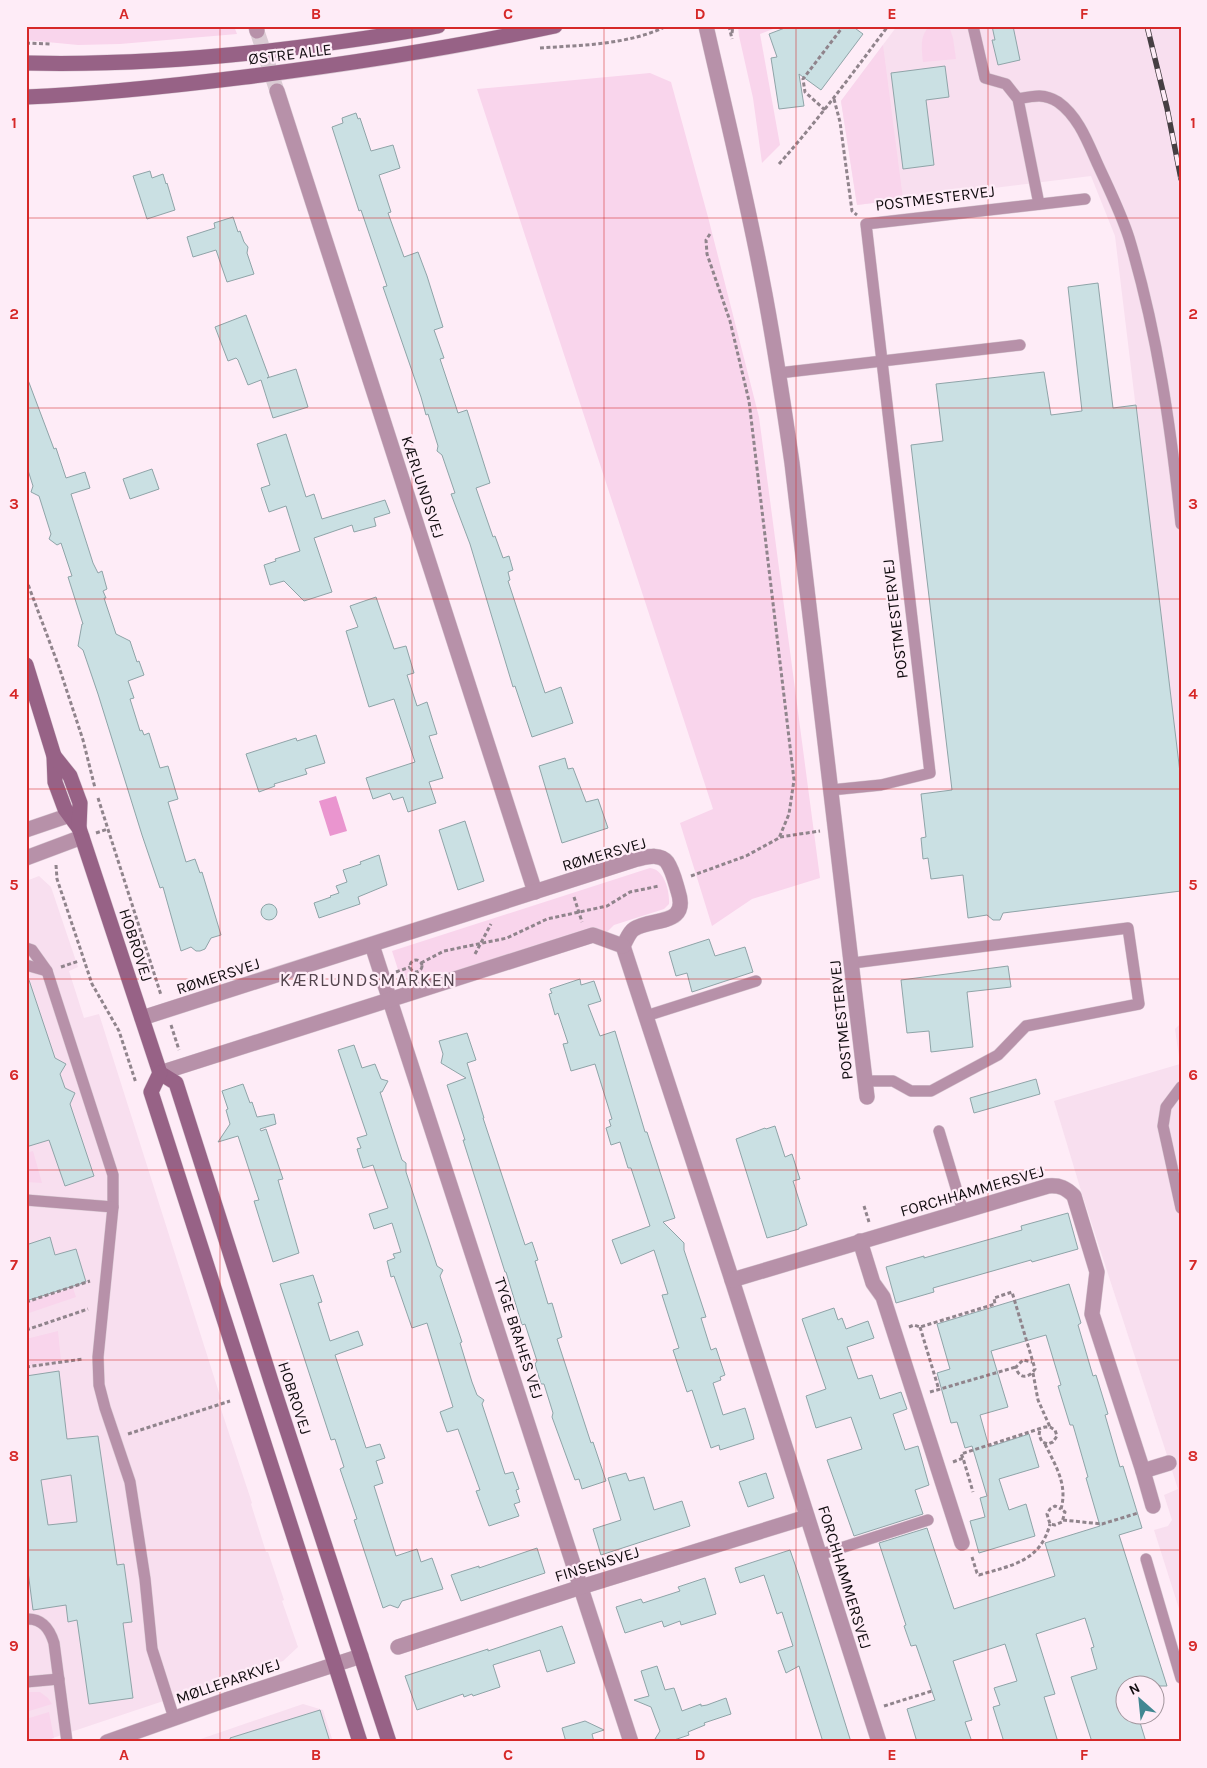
<svg xmlns="http://www.w3.org/2000/svg" width="1207" height="1768" viewBox="0 0 1207 1768" font-family="Karla,sans-serif">
	<style>
		.built { fill: #f8dfef }
		.green { fill: #f9d5ec }
		.water { fill: #ea95cf }
		.building { fill: #cae0e3; stroke: #8fa4a8; fill-rule: evenodd }
		.lines { fill: none; stroke-linecap: round; stroke-linejoin: round }
		.street-tunnel { stroke: #dbcbd4; stroke-width: 15; stroke-dasharray: 15 8; stroke-linecap: butt }
		.lane-casing { stroke: #d8c8d2; stroke-width: 12 }
		.street-casing { stroke: #d8c8d2; stroke-width: 16 }
		.secondary-casing { stroke: #d8c8d2; stroke-width: 16 }
		.path { stroke: #90848c; stroke-width: 3; stroke-dasharray: 4 2.5; stroke-linecap: butt }
		.lane { stroke: #b791a9; stroke-width: 11 }
		.street { stroke: #b791a9; stroke-width: 15 }
		.secondary { stroke: #976286; stroke-width: 15 }
		.rail-casing { stroke: #463f43; stroke-width: 5.5 }
		.rail { stroke: #feecf7; stroke-width: 4; stroke-dasharray: 11; stroke-linecap: butt }
		.grid { fill: none; stroke: #d62828; stroke-width: 1; stroke-opacity: 0.55 }
		.labels { text-anchor: middle; dominant-baseline: central; stroke-width: 4.5; stroke-linejoin: round; paint-order: stroke }
		.street-label { font-size: 16px; fill: #120d10; stroke: #feecf7 }
		.neighbourhood-label { font-size: 18px; letter-spacing: 1px; fill: #53444d; stroke: #feecf7 }
		.neatline { fill: none; stroke: #d62828; stroke-width: 2 }
		.grid-label { font-size: 16px; text-anchor: middle; font-weight: bold; fill: #d62828 }
	</style>
	<rect width="100%" height="100%" fill="#feecf7"/>
	<g class="built">
		<path d="M897,26H1181V781L1115,236L1091,176L857,205L841,101Z"/>
		<path d="M39,876L51,887L78,967L69,971L84,1018L99,1014L221,1399L218,1400L252,1503L251,1504L266,1552H268L284,1600L282,1601L298,1647L283,1661L41,1742H26V881Z"/>
		<path d="M1181,1023V1615L1154,1530L1168,1526L1172,1520L1164,1495L1178,1489L1082,1194L1054,1101L1180,1064L1175,1029Z"/>
		<path d="M303,1704L323,1710L333,1742H192Z"/>
	</g>
	<g class="green">
		<path d="M26,26H234L237,34L120,44L78,45L26,40Z"/>
		<path d="M738,26H781L760,34L780,145L762,163L753,98L739,36Z"/>
		<path d="M930,26H949L953,38L956,59L923,62C922,50 919,35 930,26Z"/>
		<path d="M883,45L903,199L857,205L841,101Z"/>
		<path d="M650,73L671,82L708,217L759,417L820,878L752,899L712,926L680,823L713,809L477,89Z"/>
		<path d="M650,868C664,869 670,891 669,904L664,909L614,925L606,933L592,928L404,988L392,951Z"/>
		<path d="M33,1151L42,1183L26,1182V1153Z"/>
		<path d="M73,1288L76,1297L26,1314V1303Z"/>
		<path d="M58,1331L61,1361L26,1365V1339Z"/>
		<path d="M26,1692H40L48,1698L52,1704L26,1712Z"/>
		<path d="M49,1712L54,1738L41,1742H26V1719Z"/>
	</g>
	<path class="water" d="M336,796L347,831L330,836L319,801Z"/>
	<g class="building">
		<path d="M790,26H852L863,34L821,90L799,74L804,106L779,109L771,58L777,57L769,34Z"/>
		<path d="M992,26H1013L1020,60L998,65L992,40H995Z"/>
		<path d="M945,66L949,97L926,100L934,165L903,169L891,73Z"/>
		<path d="M356,113L358,119L360,118L371,151L393,145L400,168L379,175L391,212L388,213L404,257L418,252L427,276L443,327L434,330L444,358L440,359L458,413L467,410L490,483L476,488L493,537L495,536L503,558L509,556L513,570L508,572L510,580L508,581L545,693L561,687L573,723L532,737L515,686L513,687L470,544L451,494L455,493L442,455L437,451L438,446L428,414L426,415L421,397L383,287L387,286L361,210L359,211L332,127L343,123L342,118Z"/>
		<path d="M150,171L152,178L163,174L166,184L167,183L175,210L147,219L133,176Z"/>
		<path d="M233,217L238,232L240,231L244,242L248,247L247,253L254,274L227,282L216,250L193,257L187,237L215,228L214,223Z"/>
		<path d="M1098,283L1113,408L1136,405L1181,781V891L1003,913L1000,920H993L987,915L968,918L963,875L931,879L928,858L923,859L921,838L926,837L921,794L952,790L911,445L943,441L936,384L1044,372L1051,415L1082,411L1068,287Z"/>
		<path d="M246,315L269,377L267,378L296,369L308,407L273,418L261,380L248,385L238,360L236,358L228,361L215,327Z"/>
		<path d="M26,380H28L54,449L56,448L66,478L85,472L90,488L71,494L93,563L98,573L102,571L107,589L103,591L106,598H104L116,634L130,641L137,662L139,661L144,675L128,681L134,698L130,699L140,731L142,730L144,735L149,733L160,768L168,766L178,799L168,802L186,862L195,859L200,873L202,872L221,935L211,938L205,949L200,951H196L191,947L181,951L163,887L160,888L142,835L98,694L83,650L78,646L82,624H83L68,577L72,576L61,543L57,545L49,539L51,534L39,496L31,492L33,486L26,464Z"/>
		<path d="M286,434L306,497L314,494L322,519L385,500L390,513L374,518L376,526L354,532L352,525L314,538L332,592L304,601L284,581L270,585L264,565L276,561L275,559L300,551L286,506L269,512L261,488L270,485L257,444Z"/>
		<path d="M152,469L159,489L130,499L123,479Z"/>
		<path d="M376,597L394,649L406,646L414,673L407,675L417,706L427,702L437,734L429,736L443,778L429,782L436,803L408,812L403,797L393,800L390,793L373,799L366,778L415,762L394,699L369,707L346,631L358,627L350,606Z"/>
		<path d="M316,735L325,763L305,769L307,774L274,784L275,786L259,792L246,754L296,738L297,741Z"/>
		<path d="M565,758L568,769L573,768L586,802L598,799L608,828L562,843L539,766Z"/>
		<path d="M465,821L484,881L458,890L439,830Z"/>
		<path d="M379,855L387,885L358,897L360,904L319,918L314,903L331,897L330,896L339,893L336,886L347,882L343,870L361,864L360,862Z"/>
		<circle cx="269" cy="912" r="8"/>
		<path d="M709,939L715,956L745,947L753,972L692,992L687,973L676,976L669,952Z"/>
		<path d="M1008,966L1011,987L967,992L973,1047L931,1052L929,1031L907,1033L901,980Z"/>
		<path d="M580,979L581,985L594,981L601,1001L588,1005L600,1036L615,1031L645,1132H647L675,1218L663,1222L684,1243V1250L706,1317L701,1318L711,1350L716,1348L725,1375L720,1377L721,1380L713,1383L723,1415L745,1408L753,1434L754,1439L720,1450L719,1445L711,1448L692,1390L687,1392L673,1350L679,1348L662,1295L668,1294L654,1250L621,1264L612,1240L650,1226L631,1168H628L620,1142L611,1145L606,1128L611,1126L609,1120L612,1119L595,1064L571,1071L563,1044L568,1043L558,1013L555,1015L549,994L552,993L550,989Z"/>
		<path d="M29,980L55,1058L66,1064L60,1074L65,1088L75,1093L70,1104L94,1176L65,1186L49,1140L26,1147V981Z"/>
		<path d="M467,1033L476,1060L467,1063L484,1118H483L525,1245L532,1242L538,1260L535,1261L548,1304L552,1303L562,1337L557,1339L591,1443L593,1442L606,1481L582,1489L579,1479L575,1480L552,1417L553,1413L544,1384H541L535,1364L537,1361L525,1324L522,1325L506,1272H505L463,1140H465L447,1085L466,1078L441,1063L443,1054L439,1041Z"/>
		<path d="M354,1045L362,1068L375,1064L381,1079L388,1081L382,1092H380L402,1160L406,1163V1172L437,1266L443,1270L440,1276L462,1342L460,1343L472,1382L477,1395L484,1400L482,1404L505,1474L513,1472L519,1489L516,1490L520,1502L514,1504L519,1516L489,1526L476,1491L480,1490L458,1429L447,1432L440,1412L453,1407L427,1323L412,1328L394,1276L391,1277L387,1261L395,1258L393,1254L401,1252L392,1223L374,1229L369,1214L388,1208L373,1165L363,1168L357,1149L361,1148L357,1138L367,1135L338,1050Z"/>
		<path d="M1036,1079L1040,1094L974,1113L970,1098Z"/>
		<path d="M243,1084L250,1103L252,1102L257,1117L274,1114L276,1124L260,1129L261,1131L266,1129L283,1179L278,1180L299,1253L273,1262L254,1201L259,1200L238,1136L218,1142L230,1124L226,1110L228,1109L222,1091Z"/>
		<path d="M775,1126L785,1157L792,1154L800,1179L793,1181L807,1225L799,1228V1229L767,1238L736,1139L765,1128L766,1129Z"/>
		<path d="M1068,1213L1078,1249L1032,1262L1031,1260L933,1288L934,1292L896,1303L886,1267L924,1256V1258L1022,1230L1021,1226Z"/>
		<path d="M50,1237L55,1255L76,1249L86,1282L26,1301V1245Z"/>
		<path d="M313,1275L322,1302L318,1303L330,1341L358,1331L363,1345L335,1355L366,1448L380,1444L385,1458L376,1461L383,1483L374,1486L396,1556L417,1549L421,1562L432,1558L443,1589L402,1601L398,1608L390,1605L383,1608L354,1520L357,1519L340,1469L344,1467L335,1439L331,1440L280,1284Z"/>
		<path d="M1069,1284L1081,1323L1078,1325L1093,1376L1096,1375L1108,1414L1105,1415L1120,1467L1123,1466L1142,1528L1119,1535L1167,1686H1124V1716H1138L1146,1742H1092L1071,1677L1097,1669L1091,1648L1094,1647L1085,1618L1036,1634L1055,1694L1044,1697L1058,1742H1004L993,1707L1000,1705L994,1688L1017,1681L1005,1644L953,1661L972,1720L965,1722L972,1742H917L907,1709L935,1700L916,1645L911,1646L904,1626L906,1625L879,1543L927,1528L954,1609L1055,1576L1045,1543L1100,1526L1086,1478L1088,1477L1073,1425H1070L1058,1386L1061,1385L1046,1335L991,1351L1008,1407L980,1415L989,1447L1029,1434L1039,1467L999,1479L1009,1510L1026,1504L1035,1536L979,1553L970,1521L985,1517L980,1498L987,1496L972,1446L965,1448L957,1422L951,1423L937,1373L950,1369L937,1324Z"/>
		<path d="M834,1308L838,1320L842,1318L846,1329L868,1321L874,1338L847,1347L858,1379L872,1375L880,1399L901,1392L907,1409L893,1414L905,1450L918,1446L929,1485L915,1490L923,1514L854,1536L827,1460L862,1449L851,1417L816,1428L806,1396L826,1389L802,1319Z"/>
		<path d="M59,1371L67,1439L98,1436L117,1565L124,1564L132,1622L123,1623L133,1698L89,1704L77,1620L68,1622L66,1605L33,1610L26,1556V1376ZM71,1475L77,1522L48,1525L41,1480Z"/>
		<path d="M626,1473L629,1481L644,1477L654,1510L682,1501L690,1526L601,1555L593,1529L621,1520L608,1478Z"/>
		<path d="M766,1473L774,1498L748,1507L739,1482Z"/>
		<path d="M537,1548L545,1573L461,1601L451,1575L479,1566V1568Z"/>
		<path d="M790,1550L799,1576L851,1742H823L799,1666L786,1673L778,1651L793,1646L782,1612L777,1614L764,1575L740,1583L735,1568Z"/>
		<path d="M705,1578L716,1614L681,1625L680,1621L664,1627L662,1621L625,1633L616,1607L641,1599L643,1603L680,1591L678,1587Z"/>
		<path d="M562,1626L575,1663L547,1672L540,1650L493,1665L500,1687L473,1696L472,1694L464,1697L463,1694L417,1710L405,1676L488,1649V1651Z"/>
		<path d="M657,1666L665,1690L674,1688L682,1711L701,1704V1706L707,1705L726,1698L731,1714L704,1723L705,1725L688,1732L689,1735L668,1742L655,1739L660,1731L651,1707L634,1700L649,1696L641,1671Z"/>
		<path d="M320,1710L330,1742H231L230,1738Z"/>
		<path d="M585,1721L604,1730L592,1734L594,1742H566L562,1728Z"/>
	</g>
	<g class="lines">
		<path class="street-tunnel" d="M257,31L277,91"/>
		<defs>
			<g id="lane">
				<path d="M973,26L985,78L1006,84L1018,99L1039,204"/>
				<path d="M1018,99C1033,96 1044,93 1058,102C1079,117 1088,143 1098,165C1109,189 1121,213 1129,238C1157,331 1171,428 1181,524"/>
				<path d="M779,373L1020,345"/>
				<path d="M831,790L881,785L930,773L866,224L1085,199"/>
				<path d="M26,948L32,950L47,971L113,1175V1207L98,1357L99,1385L105,1408L130,1482L145,1579L152,1649L174,1718"/>
				<path d="M853,963L1128,928L1139,1004L1026,1026L998,1055L931,1091H911L893,1081H866"/>
				<path d="M26,965L47,971"/>
				<path d="M646,1016L756,981"/>
				<path d="M1181,1087L1166,1107L1163,1126L1181,1208"/>
				<path d="M939,1131L963,1211"/>
				<path d="M26,1200L113,1207"/>
				<path d="M819,1555L928,1520"/>
				<path d="M1146,1559L1181,1678"/>
				<path d="M26,1619C43,1618 50,1630 54,1643L67,1742"/>
				<path d="M26,1682L59,1679"/>
			</g>
			<g id="street">
				<path d="M256,26L257,31"/>
				<path d="M706,26C725,110 746,194 762,279C774,340 783,401 792,463L867,1097"/>
				<path d="M277,91L535,892"/>
				<path d="M26,830L70,815"/>
				<path d="M26,858L82,837"/>
				<path d="M372,945L631,1742"/>
				<path d="M623,946L732,1280L879,1742"/>
				<path d="M142,1018L637,859C647,857 660,853 667,862C673,871 675,881 678,891C690,927 652,917 634,929C629,932 626,941 623,946"/>
				<path d="M160,1073L593,935L623,946"/>
				<path d="M860,1241L873,1283L883,1297L962,1543"/>
				<path d="M732,1280L1048,1186C1060,1185 1066,1188 1074,1196L1097,1272L1092,1314L1143,1471"/>
				<path d="M1153,1506L1143,1471L1169,1463"/>
				<path d="M398,1647L581,1587L807,1517"/>
				<path d="M107,1742L226,1700L361,1656"/>
			</g>
			<g id="secondary">
				<path d="M26,63C108,65 188,60 269,51C326,44 382,37 438,26"/>
				<path d="M26,97C100,94 172,86 245,77C349,64 452,48 555,26"/>
				<path d="M26,665L54,756L55,782L65,809L79,828L160,1073L176,1083L271,1381L389,1742"/>
				<path d="M54,756L70,776L80,803L79,828"/>
				<path d="M160,1073L151,1092L360,1742"/>
			</g>
		</defs>
		<use href="#lane" class="lane-casing"/>
		<use href="#street" class="street-casing"/>
		<use href="#secondary" class="secondary-casing"/>
		<g class="path">
			<path d="M729,26L732,39"/>
			<path d="M732,33L733,26"/>
			<path d="M26,43L52,44"/>
			<path d="M540,48C582,45 628,45 667,26"/>
			<path d="M834,99L840,122L852,211L857,215"/>
			<path d="M825,110L805,92L803,79L842,28"/>
			<path d="M779,164C818,120 853,73 888,26"/>
			<path d="M26,579L59,667L83,740L95,788"/>
			<path d="M98,798L161,995"/>
			<path d="M96,833L108,829"/>
			<path d="M780,837L820,831"/>
			<path d="M56,865L57,879L92,984L119,1031L136,1083"/>
			<path d="M691,876L746,856L779,838L789,814L794,780L749,401L730,321L707,254L706,240L710,234"/>
			<path d="M574,897L582,922"/>
			<path d="M475,954L491,924"/>
			<circle cx="416" cy="966" r="6"/>
			<path d="M421,963L444,951L507,938L547,919L607,906L630,892L659,886"/>
			<path d="M61,967L79,961"/>
			<path d="M396,972L410,967"/>
			<path d="M171,1025L179,1050"/>
			<path d="M864,1206L869,1222"/>
			<path d="M26,1302L90,1281"/>
			<path d="M909,1327L914,1325L920,1327L995,1304L994,1298L1012,1292L1035,1369C1029,1379 1018,1379 1016,1367L1023,1360L1032,1362"/>
			<path d="M920,1327L939,1390"/>
			<path d="M26,1330L88,1309"/>
			<path d="M26,1367L83,1359"/>
			<path d="M1033,1373L1038,1400L1050,1427"/>
			<path d="M930,1392L1016,1367"/>
			<path d="M128,1434L230,1401"/>
			<path d="M1045,1444C1055,1465 1068,1484 1061,1509L1065,1512L1062,1522L1055,1525L1050,1524L1047,1514L1050,1509L1055,1506L1061,1509"/>
			<path d="M963,1458L961,1454L1045,1427H1050L1055,1430L1057,1436L1053,1442L1048,1444L1042,1442L1039,1435L1040,1429"/>
			<path d="M953,1462L963,1458L973,1492"/>
			<path d="M1063,1520L1102,1524L1138,1513"/>
			<path d="M972,1557L977,1573L979,1575C1012,1565 1040,1562 1050,1524"/>
			<path d="M884,1706L932,1691"/>
		</g>
		<use href="#lane" class="lane"/>
		<use href="#street" class="street"/>
		<use href="#secondary" class="secondary"/>
		<defs>
			<path id="rail" d="M1147,26L1167,108L1181,179"/>
		</defs>
		<use href="#rail" class="rail-casing"/>
		<use href="#rail" class="rail"/>
	</g>
	<path class="grid" d="M220,26V1742M412,26V1742M604,26V1742M796,26V1742M988,26V1742M26,218H1181M26,408H1181M26,599H1181M26,789H1181M26,979H1181M26,1170H1181M26,1360H1181M26,1550H1181"/>
	<g class="labels">
		<g class="street-label">
			<text transform="translate(290 54) rotate(-7)">ØSTRE ALLE</text>
			<text transform="translate(935 198) rotate(-7)">POSTMESTERVEJ</text>
			<text transform="translate(423 487) rotate(72)">KÆRLUNDSVEJ</text>
			<text transform="translate(895 619) rotate(-97)">POSTMESTERVEJ</text>
			<text transform="translate(604 854) rotate(-16)">RØMERSVEJ</text>
			<text transform="translate(136 945) rotate(72)">HOBROVEJ</text>
			<text transform="translate(218 976) rotate(-18)">RØMERSVEJ</text>
			<text transform="translate(841 1020) rotate(-96)">POSTMESTERVEJ</text>
			<text transform="translate(972 1191) rotate(-16)">FORCHHAMMERSVEJ</text>
			<text transform="translate(519 1338) rotate(72)">TYGE BRAHES VEJ</text>
			<text transform="translate(295 1398) rotate(72)">HOBROVEJ</text>
			<text transform="translate(597 1564) rotate(-17)">FINSENSVEJ</text>
			<text transform="translate(845 1577) rotate(73)">FORCHHAMMERSVEJ</text>
			<text transform="translate(228 1681) rotate(-19)">MØLLEPARKVEJ</text>
		</g>
		<g class="neighbourhood-label">
			<text x="368" y="980">KÆRLUNDSMARKEN</text>
		</g>
	</g>
	<rect width="1207" height="1768" fill="none" stroke="#feecf7" stroke-width="55"/>
	<g transform="translate(1140 1700) rotate(333)"><circle r="24" fill="#feecf7" stroke="#a0939b"/>
	<path d="M0-4L9 19L0 12L-9 19Z" fill="#418792"/>
	<text y="-8" font-size="14" font-weight="bold" text-anchor="middle" fill="#120d10">N</text>
	</g>
	<rect x="28" y="28" width="1152" height="1712" class="neatline"/>
	<g class="grid-label">
		<text x="124" y="19">A</text>
		<text x="316" y="19">B</text>
		<text x="508" y="19">C</text>
		<text x="700" y="19">D</text>
		<text x="892" y="19">E</text>
		<text x="1084" y="19">F</text>
		<text x="14" y="128">1</text>
		<text x="1193" y="128">1</text>
		<text x="14" y="319">2</text>
		<text x="1193" y="319">2</text>
		<text x="14" y="509">3</text>
		<text x="1193" y="509">3</text>
		<text x="14" y="699">4</text>
		<text x="1193" y="699">4</text>
		<text x="14" y="890">5</text>
		<text x="1193" y="890">5</text>
		<text x="14" y="1080">6</text>
		<text x="1193" y="1080">6</text>
		<text x="14" y="1270">7</text>
		<text x="1193" y="1270">7</text>
		<text x="14" y="1461">8</text>
		<text x="1193" y="1461">8</text>
		<text x="14" y="1651">9</text>
		<text x="1193" y="1651">9</text>
		<text x="124" y="1760">A</text>
		<text x="316" y="1760">B</text>
		<text x="508" y="1760">C</text>
		<text x="700" y="1760">D</text>
		<text x="892" y="1760">E</text>
		<text x="1084" y="1760">F</text>
	</g>
</svg>
